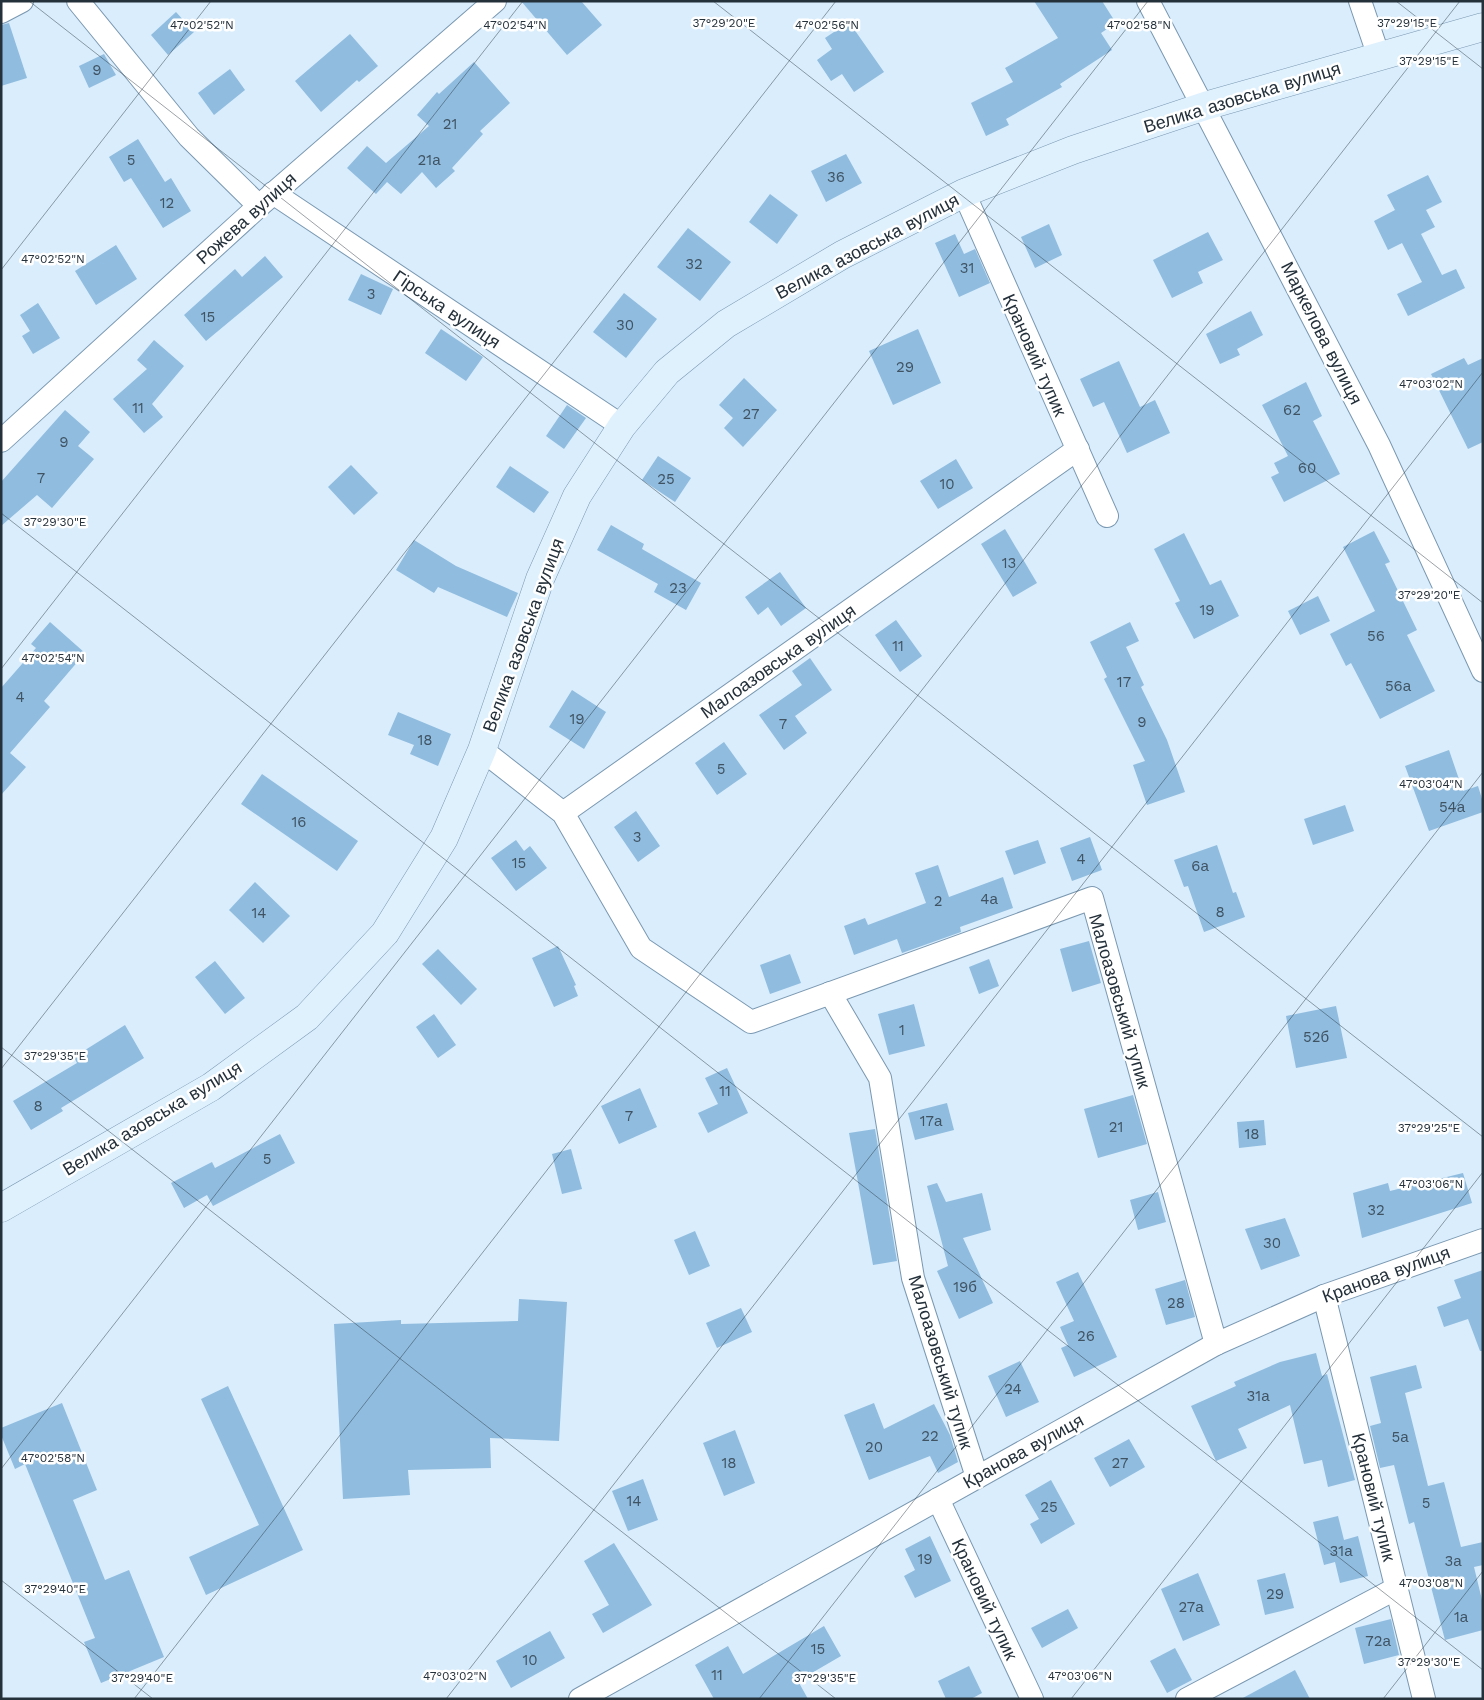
<svg xmlns="http://www.w3.org/2000/svg" width="1484" height="1700" viewBox="0 0 1484 1700" font-family="'Work Sans',sans-serif">
	<style>
		.building { fill: #90bcdf }
		.lines { fill: none; stroke-linecap: round; stroke-linejoin: round }
		.street-casing { stroke: #7a98b1; stroke-width: 24 }
		.secondary-casing { stroke: #7a98b1; stroke-width: 29 }
		.street { stroke: #fff; stroke-width: 22 }
		.secondary { stroke: #e0f1fe; stroke-width: 28 }
		.ticks { fill: none; stroke: #24303a; stroke-width: 1; stroke-opacity: 0.45 }
		.labels { text-anchor: middle; dominant-baseline: central; stroke-width: 5; stroke-linejoin: round; paint-order: stroke }
		.number-label { font-size: 15px; fill: #3f5363 }
		.street-label { font-size: 18px; fill: #24303a; stroke: #fff }
		.ticks-label { font-size: 12px; text-anchor: middle; fill: #24303a; stroke: #fff; stroke-width: 5; stroke-linejoin: round; paint-order: stroke }
	</style>
	<rect width="100%" height="100%" fill="#d9edfc"/>
	<g class="building">
		<path d="M521,1H581L602,25L567,55Z"/>
		<path d="M1034,1H1102L1116,23L1101,33L1112,50L1060,84L1062,87L1006,119L1009,125L986,136L971,103L1013,82L1005,68L1058,38Z"/>
		<path d="M176,12L194,32L168,55L151,35Z"/>
		<path d="M849,22L884,72L854,92L842,74L831,81L817,60L832,49L825,38Z"/>
		<path d="M9,23L27,78L1,86V25Z"/>
		<path d="M350,34L378,66L359,82L357,80L321,112L295,81Z"/>
		<path d="M104,54L116,75L89,88L79,66Z"/>
		<path d="M474,62L510,103L480,131L483,134L452,168L455,171L436,188L422,172L401,194L387,182L376,194L347,168L367,146L386,163L429,126L417,115L437,92L439,94Z"/>
		<path d="M230,69L245,90L214,115L198,93Z"/>
		<path d="M138,139L165,182L171,178L191,211L163,228L131,178L124,182L109,157Z"/>
		<path d="M846,154L862,183L826,202L811,171Z"/>
		<path d="M1428,175L1442,202L1426,210L1435,227L1421,234L1442,275L1456,269L1465,288L1408,316L1397,294L1422,282L1402,243L1388,250L1374,221L1395,210L1387,195Z"/>
		<path d="M770,194L798,215L777,244L749,222Z"/>
		<path d="M1049,224L1062,255L1035,268L1021,237Z"/>
		<path d="M688,228L731,262L700,301L657,267Z"/>
		<path d="M1208,232L1223,260L1198,272L1203,283L1172,298L1153,260Z"/>
		<path d="M955,234L964,254L975,249L990,283L959,297L935,243Z"/>
		<path d="M116,245L137,279L96,305L75,271Z"/>
		<path d="M265,256L283,277L206,341L184,315L235,269L242,277Z"/>
		<path d="M361,274L393,289L381,315L348,300Z"/>
		<path d="M624,293L657,319L626,358L593,332Z"/>
		<path d="M38,303L60,338L33,354L22,336L30,331L20,315Z"/>
		<path d="M1251,311L1263,335L1237,349L1240,355L1220,364L1206,334Z"/>
		<path d="M441,329L483,357L466,381L425,353Z"/>
		<path d="M918,329L941,383L893,405L869,351Z"/>
		<path d="M154,340L184,366L152,404L163,417L144,433L113,399L147,369L137,360Z"/>
		<path d="M1464,358L1468,365L1483,358V442L1468,449L1431,374Z"/>
		<path d="M1119,361L1140,407L1155,400L1170,433L1127,453L1104,402L1093,407L1080,379Z"/>
		<path d="M744,378L777,410L743,447L724,428L733,418L719,405Z"/>
		<path d="M1306,382L1322,416L1313,421L1340,474L1284,502L1271,477L1279,473L1274,463L1288,456L1262,405Z"/>
		<path d="M567,405L586,418L564,449L546,436Z"/>
		<path d="M65,410L90,432L78,446L94,459L52,508L37,495L1,526V482Z"/>
		<path d="M658,456L691,478L675,502L642,480Z"/>
		<path d="M956,459L973,488L938,509L920,481Z"/>
		<path d="M351,465L378,493L354,515L328,487Z"/>
		<path d="M510,466L549,492L534,513L496,487Z"/>
		<path d="M611,525L644,544L642,549L701,583L686,610L654,592L658,584L597,550Z"/>
		<path d="M1005,529L1037,583L1013,597L981,544Z"/>
		<path d="M1374,531L1390,562L1385,564L1417,630L1407,635L1435,691L1380,719L1351,663L1346,666L1330,634L1375,611L1343,547Z"/>
		<path d="M1184,533L1210,585L1221,580L1239,616L1194,639L1175,603L1180,601L1154,549Z"/>
		<path d="M414,540L456,566L518,593L507,617L438,587L434,593L396,570Z"/>
		<path d="M780,572L806,608L781,626L768,607L758,615L745,597Z"/>
		<path d="M1318,596L1330,621L1300,635L1288,611Z"/>
		<path d="M896,620L922,656L900,672L875,635Z"/>
		<path d="M50,622L85,653L44,701L50,707L10,753L26,767L1,795V688L36,648L31,644Z"/>
		<path d="M1130,622L1139,641L1126,647L1144,685L1141,687L1167,740L1185,792L1147,805L1133,765L1145,761L1104,679L1107,677L1090,642Z"/>
		<path d="M810,658L832,690L795,716L807,733L784,750L759,715L802,685L792,671Z"/>
		<path d="M572,690L606,712L584,749L549,727Z"/>
		<path d="M398,712L451,734L438,766L410,754L414,745L388,735Z"/>
		<path d="M724,742L747,774L717,795L695,763Z"/>
		<path d="M1449,750L1463,791L1478,786L1483,802V812L1429,831L1405,766Z"/>
		<path d="M262,774L358,841L337,871L241,804Z"/>
		<path d="M1345,805L1354,831L1313,845L1304,819Z"/>
		<path d="M636,811L660,846L638,862L614,827Z"/>
		<path d="M1090,837L1102,870L1072,881L1060,848Z"/>
		<path d="M516,840L524,851L530,846L547,868L516,891L491,858Z"/>
		<path d="M1038,840L1046,863L1014,875L1005,851Z"/>
		<path d="M1217,845L1233,893L1236,892L1245,917L1204,932L1188,886L1184,887L1174,860Z"/>
		<path d="M938,865L949,897L1003,877L1013,908L960,927L961,932L902,953L897,939L854,955L844,926L865,918L868,925L926,903L915,873Z"/>
		<path d="M255,882L290,916L263,943L229,910Z"/>
		<path d="M1089,941L1101,983L1072,992L1060,949Z"/>
		<path d="M558,946L576,985L574,986L578,996L554,1007L532,958Z"/>
		<path d="M438,949L477,989L461,1005L422,964Z"/>
		<path d="M790,954L801,983L770,994L760,965Z"/>
		<path d="M989,959L999,986L979,994L969,967Z"/>
		<path d="M215,961L245,998L225,1014L195,977Z"/>
		<path d="M914,1004L925,1046L889,1055L878,1014Z"/>
		<path d="M1336,1006L1347,1058L1296,1068L1286,1016Z"/>
		<path d="M434,1014L456,1045L438,1058L416,1027Z"/>
		<path d="M125,1025L144,1058L61,1108L63,1111L31,1130L13,1101L77,1063L74,1057Z"/>
		<path d="M727,1068L748,1113L708,1133L698,1113L718,1104L705,1078Z"/>
		<path d="M640,1088L657,1127L619,1144L601,1106Z"/>
		<path d="M1133,1095L1147,1144L1098,1158L1084,1109Z"/>
		<path d="M947,1103L954,1130L915,1140L908,1113Z"/>
		<path d="M1264,1120L1266,1145L1239,1148L1237,1122Z"/>
		<path d="M875,1129L897,1261L873,1265L849,1133Z"/>
		<path d="M280,1134L295,1163L213,1206L207,1195L184,1208L171,1183L212,1162L215,1168Z"/>
		<path d="M571,1149L582,1189L562,1194L552,1154Z"/>
		<path d="M1463,1173L1472,1203L1362,1238L1353,1193L1388,1183L1390,1191Z"/>
		<path d="M937,1183L946,1202L982,1193L991,1230L963,1238L993,1303L959,1319L937,1271L948,1266L927,1186Z"/>
		<path d="M1158,1192L1166,1222L1138,1230L1130,1200Z"/>
		<path d="M1285,1218L1300,1256L1261,1270L1245,1229Z"/>
		<path d="M695,1231L710,1266L689,1275L674,1240Z"/>
		<path d="M1483,1270V1351H1480L1468,1319L1444,1327L1437,1307L1461,1298L1454,1280Z"/>
		<path d="M1078,1272L1117,1357L1074,1377L1061,1348L1068,1345L1060,1327L1074,1321L1056,1282Z"/>
		<path d="M1185,1280L1195,1317L1166,1325L1155,1289Z"/>
		<path d="M519,1299L567,1302L559,1441L490,1438L491,1468L408,1470L410,1495L343,1499L334,1324L401,1320V1324L518,1321Z"/>
		<path d="M741,1308L752,1332L717,1348L706,1323Z"/>
		<path d="M1316,1353L1322,1376L1327,1374L1355,1480L1328,1487L1322,1460L1304,1464L1290,1405L1238,1429L1247,1448L1216,1461L1191,1406L1236,1386L1234,1382L1280,1362Z"/>
		<path d="M1020,1361L1039,1402L1006,1417L988,1376Z"/>
		<path d="M1416,1365L1422,1388L1405,1393L1428,1486L1444,1482L1461,1547L1483,1542V1565L1474,1567L1483,1604V1630L1445,1640L1414,1522L1409,1524L1394,1465L1380,1468L1370,1426L1381,1423L1370,1377Z"/>
		<path d="M228,1386L303,1550L206,1595L189,1557L259,1525L201,1399Z"/>
		<path d="M62,1403L97,1490L73,1500L105,1580L129,1570L164,1657L101,1683L84,1642L95,1638L25,1464L15,1469L1,1435V1428Z"/>
		<path d="M874,1403L884,1429L934,1404L950,1435L958,1462L938,1473L930,1456L869,1480L844,1415Z"/>
		<path d="M735,1430L755,1483L724,1496L703,1443Z"/>
		<path d="M1129,1439L1145,1467L1110,1487L1094,1458Z"/>
		<path d="M643,1479L658,1520L628,1531L612,1491Z"/>
		<path d="M1051,1480L1075,1524L1041,1544L1030,1524L1039,1519L1025,1495Z"/>
		<path d="M1338,1516L1344,1540L1358,1536L1368,1576L1340,1583L1335,1562L1324,1565L1313,1522Z"/>
		<path d="M930,1536L951,1581L915,1598L904,1576L915,1570L905,1549Z"/>
		<path d="M614,1543L652,1605L603,1633L592,1614L609,1605L584,1561Z"/>
		<path d="M1198,1573L1220,1625L1183,1641L1161,1589Z"/>
		<path d="M1285,1573L1294,1608L1265,1615L1257,1580Z"/>
		<path d="M1068,1609L1078,1628L1042,1648L1031,1628Z"/>
		<path d="M1391,1619L1399,1655L1364,1664L1355,1628Z"/>
		<path d="M824,1626L841,1656L798,1681L808,1699H714L695,1665L728,1646L743,1674Z"/>
		<path d="M550,1631L565,1658L511,1688L496,1661Z"/>
		<path d="M1175,1648L1192,1680L1167,1693L1150,1661Z"/>
		<path d="M969,1666L982,1693L971,1699H946L938,1681Z"/>
		<path d="M1295,1670L1310,1699H1241Z"/>
	</g>
	<g class="lines">
		<defs>
			<g id="street">
				<path d="M78,1L189,137L259,206"/>
				<path d="M1148,1L1379,445L1483,671"/>
				<path d="M1360,1L1379,57"/>
				<path d="M1,12L22,1"/>
				<path d="M273,193L622,426"/>
				<path d="M964,193L1107,516"/>
				<path d="M1,441L259,206L495,1"/>
				<path d="M482,750L563,813L641,948L751,1022L1092,898L1216,1344"/>
				<path d="M563,813L1078,449"/>
				<path d="M830,993L880,1078L913,1278L977,1477"/>
				<path d="M1324,1296L1424,1699"/>
				<path d="M938,1499L1032,1699"/>
				<path d="M580,1699L1216,1344L1324,1296L1483,1240"/>
				<path d="M1187,1699L1397,1588"/>
			</g>
			<path id="secondary" d="M1,1208L211,1087L307,1017L385,933L444,838L482,750L540,579L577,496L622,426L667,372L726,324L842,255L964,193L1073,150L1205,106L1483,27"/>
		</defs>
		<use href="#street" class="street-casing"/>
		<use href="#secondary" class="secondary-casing"/>
		<use href="#street" class="street"/>
		<use href="#secondary" class="secondary"/>
	</g>
	<path class="ticks" d="M29,1L1483,1137M713,1L1483,603M1396,1L1483,69M1,270L211,1M1,513L1483,1670M1,669L523,1M1,1047L836,1699M1,1069L836,1M1,1469L1148,1M1,1580L153,1699M134,1699L1460,1M446,1699L1483,372M759,1699L1483,772M1071,1699L1483,1172M1383,1699L1483,1571"/>
	<g class="labels">
		<g class="number-label">
			<text x="97" y="70">9</text>
			<text x="450" y="124">21</text>
			<text x="131" y="160">5</text>
			<text x="429" y="160">21а</text>
			<text x="836" y="177">36</text>
			<text x="167" y="203">12</text>
			<text x="694" y="264">32</text>
			<text x="967" y="268">31</text>
			<text x="371" y="294">3</text>
			<text x="208" y="317">15</text>
			<text x="625" y="325">30</text>
			<text x="905" y="367">29</text>
			<text x="138" y="408">11</text>
			<text x="1292" y="410">62</text>
			<text x="751" y="414">27</text>
			<text x="64" y="442">9</text>
			<text x="1307" y="468">60</text>
			<text x="41" y="478">7</text>
			<text x="666" y="479">25</text>
			<text x="947" y="484">10</text>
			<text x="1009" y="563">13</text>
			<text x="678" y="588">23</text>
			<text x="1207" y="610">19</text>
			<text x="1376" y="636">56</text>
			<text x="898" y="646">11</text>
			<text x="1124" y="682">17</text>
			<text x="1398" y="686">56а</text>
			<text x="20" y="697">4</text>
			<text x="577" y="719">19</text>
			<text x="1142" y="722">9</text>
			<text x="783" y="724">7</text>
			<text x="425" y="740">18</text>
			<text x="721" y="769">5</text>
			<text x="1452" y="807">54а</text>
			<text x="299" y="822">16</text>
			<text x="637" y="837">3</text>
			<text x="1081" y="859">4</text>
			<text x="519" y="863">15</text>
			<text x="1200" y="866">6а</text>
			<text x="989" y="899">4а</text>
			<text x="938" y="901">2</text>
			<text x="1220" y="912">8</text>
			<text x="259" y="913">14</text>
			<text x="902" y="1030">1</text>
			<text x="1316" y="1037">52б</text>
			<text x="725" y="1091">11</text>
			<text x="38" y="1106">8</text>
			<text x="629" y="1116">7</text>
			<text x="931" y="1121">17а</text>
			<text x="1116" y="1127">21</text>
			<text x="1252" y="1134">18</text>
			<text x="267" y="1159">5</text>
			<text x="1376" y="1210">32</text>
			<text x="1272" y="1243">30</text>
			<text x="965" y="1287">19б</text>
			<text x="1176" y="1303">28</text>
			<text x="1086" y="1336">26</text>
			<text x="1013" y="1389">24</text>
			<text x="1258" y="1396">31а</text>
			<text x="930" y="1436">22</text>
			<text x="1400" y="1437">5а</text>
			<text x="874" y="1447">20</text>
			<text x="729" y="1463">18</text>
			<text x="1120" y="1463">27</text>
			<text x="634" y="1501">14</text>
			<text x="1426" y="1503">5</text>
			<text x="1049" y="1507">25</text>
			<text x="1341" y="1551">31а</text>
			<text x="925" y="1559">19</text>
			<text x="1453" y="1561">3а</text>
			<text x="1275" y="1594">29</text>
			<text x="1191" y="1607">27а</text>
			<text x="1461" y="1617">1а</text>
			<text x="1378" y="1641">72а</text>
			<text x="818" y="1649">15</text>
			<text x="530" y="1660">10</text>
			<text x="717" y="1675">11</text>
		</g>
		<g class="street-label">
			<text transform="translate(1242 97) rotate(-17)">Велика азовська вулиця</text>
			<text transform="translate(246 218) rotate(-42)">Рожева вулиця</text>
			<text transform="translate(867 246) rotate(-28)">Велика азовська вулиця</text>
			<text transform="translate(447 309) rotate(34)">Гірська вулиця</text>
			<text transform="translate(1322 333) rotate(63)">Маркелова вулиця</text>
			<text transform="translate(1035 355) rotate(66)">Крановий тупик</text>
			<text transform="translate(523 635) rotate(-70)">Велика азовська вулиця</text>
			<text transform="translate(778 661) rotate(-35)">Малоазовська вулиця</text>
			<text transform="translate(1120 1001) rotate(74)">Малоазовський тупик</text>
			<text transform="translate(152 1118) rotate(-31)">Велика азовська вулиця</text>
			<text transform="translate(1386 1274) rotate(-20)">Кранова вулиця</text>
			<text transform="translate(941 1362) rotate(73)">Малоазовський тупик</text>
			<text transform="translate(1023 1451) rotate(-29)">Кранова вулиця</text>
			<text transform="translate(1374 1497) rotate(76)">Крановий тупик</text>
			<text transform="translate(985 1599) rotate(65)">Крановий тупик</text>
		</g>
	</g>
	<g class="ticks-label">
		<text x="724" y="27">37°29'20"E</text>
		<text x="1407" y="27">37°29'15"E</text>
		<text x="515" y="29">47°02'54"N</text>
		<text x="827" y="29">47°02'56"N</text>
		<text x="202" y="29">47°02'52"N</text>
		<text x="1139" y="29">47°02'58"N</text>
		<text x="1429" y="65">37°29'15"E</text>
		<text x="53" y="263">47°02'52"N</text>
		<text x="1431" y="388">47°03'02"N</text>
		<text x="55" y="526">37°29'30"E</text>
		<text x="1429" y="599">37°29'20"E</text>
		<text x="53" y="662">47°02'54"N</text>
		<text x="1431" y="788">47°03'04"N</text>
		<text x="55" y="1060">37°29'35"E</text>
		<text x="1429" y="1132">37°29'25"E</text>
		<text x="1431" y="1188">47°03'06"N</text>
		<text x="53" y="1462">47°02'58"N</text>
		<text x="1431" y="1587">47°03'08"N</text>
		<text x="55" y="1593">37°29'40"E</text>
		<text x="1429" y="1666">37°29'30"E</text>
		<text x="455" y="1680">47°03'02"N</text>
		<text x="1080" y="1680">47°03'06"N</text>
		<text x="142" y="1682">37°29'40"E</text>
		<text x="825" y="1682">37°29'35"E</text>
	</g>
	<rect width="1484" height="1700" fill="none" stroke="#24303a" stroke-width="5"/>
</svg>
